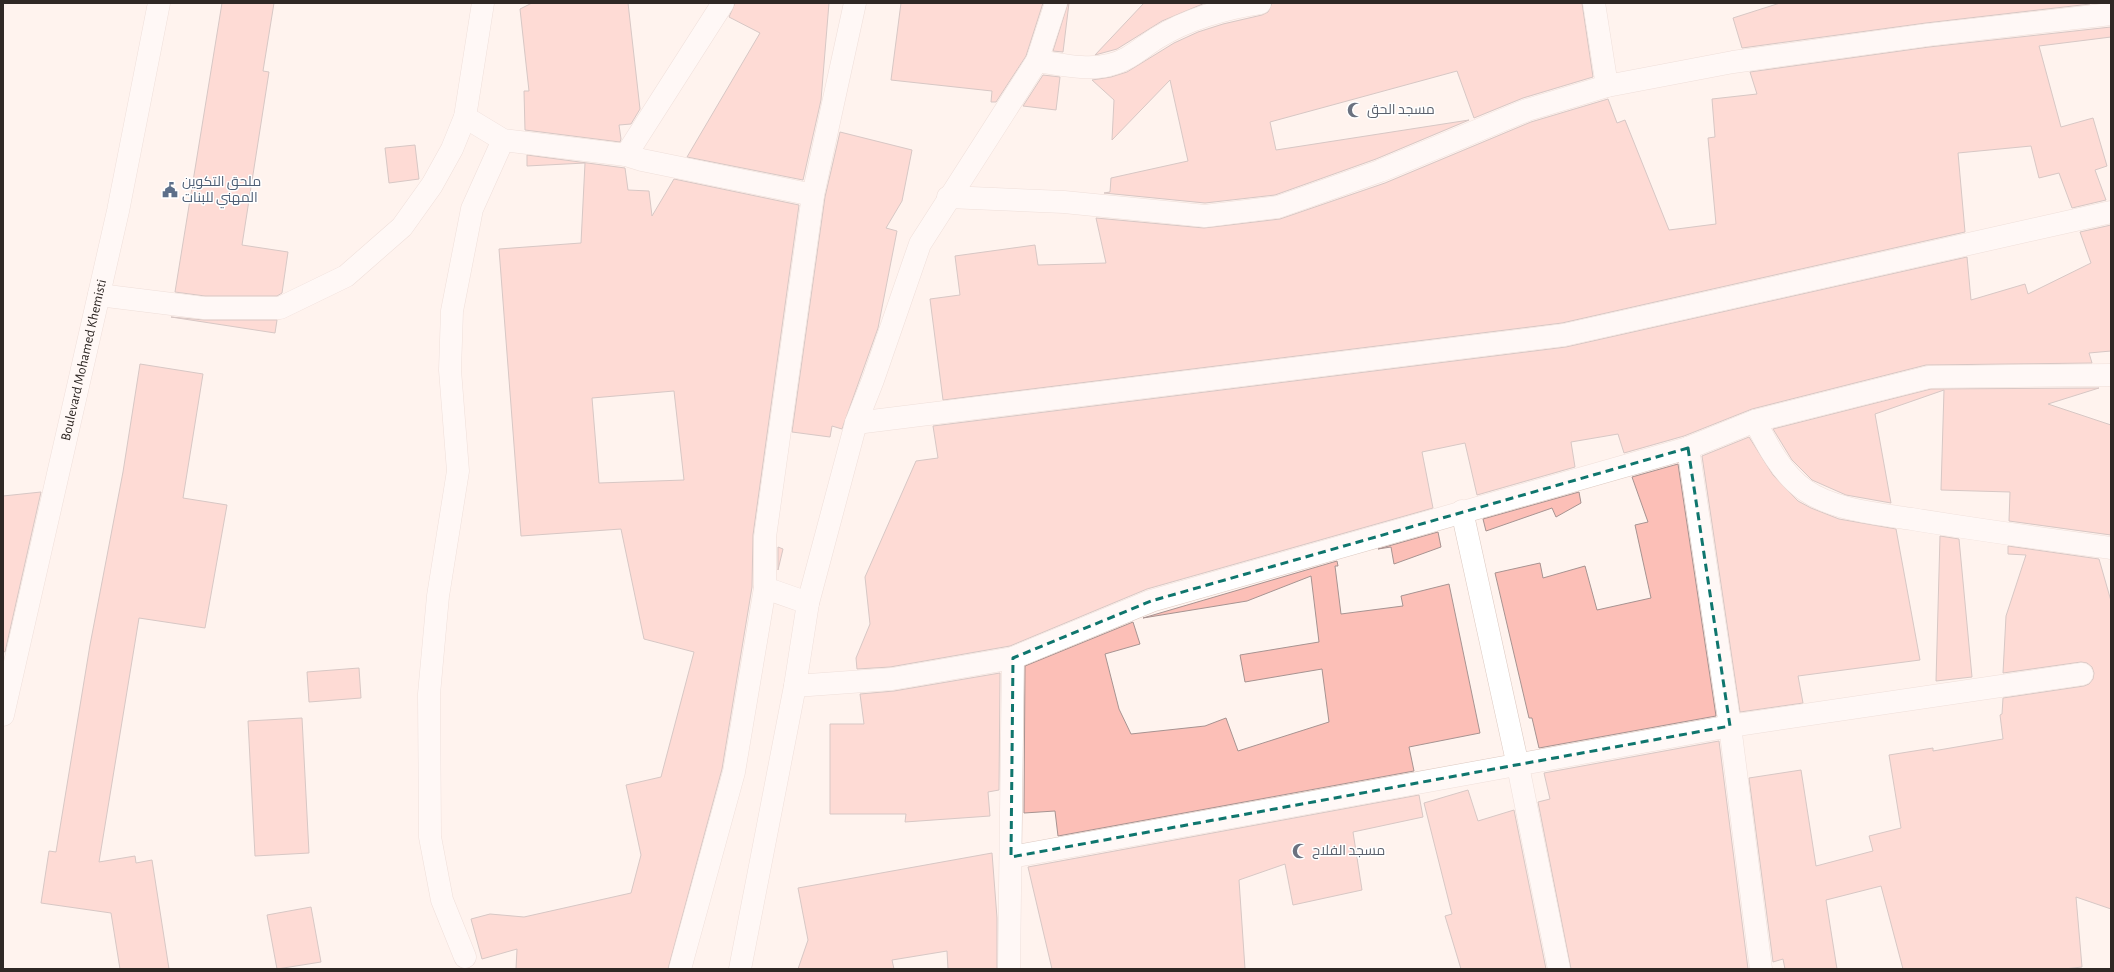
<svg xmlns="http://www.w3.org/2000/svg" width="2114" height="972" viewBox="0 0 2114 972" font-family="'Alegreya Sans',Cairo,sans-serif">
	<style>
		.building { fill: #fcbfb7; stroke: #a79391; fill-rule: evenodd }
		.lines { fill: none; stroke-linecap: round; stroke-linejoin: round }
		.street-casing { stroke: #dcc9c1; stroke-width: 23 }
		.secondary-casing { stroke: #dcc9c1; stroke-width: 23 }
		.street { stroke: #fff; stroke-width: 22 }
		.secondary { stroke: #fff; stroke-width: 22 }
		.marked { fill: none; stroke: #0f766e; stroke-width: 3; stroke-dasharray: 8 5; stroke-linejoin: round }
		.labels { text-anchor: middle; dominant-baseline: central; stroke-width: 3; stroke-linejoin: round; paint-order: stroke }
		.worship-label { font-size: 14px; fill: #5b616d; stroke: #fff; text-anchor: start }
		.service-label { font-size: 14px; fill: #4e5e75; stroke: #fff; text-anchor: start }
		.street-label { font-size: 14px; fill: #2f2825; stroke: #fff }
	</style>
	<rect width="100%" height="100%" fill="#fff3ee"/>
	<g class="building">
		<path d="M222,3H274L263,71L269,72L242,245L288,252L282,293L277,296H205L175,292Z"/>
		<path d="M532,3H628L640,109L631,124L619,125L621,139L620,142L525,130L524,91H529L520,9Z"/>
		<path d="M735,3H829L821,100L803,180L687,157L760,33L729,17Z"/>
		<path d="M901,3H1043L1026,56L996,102H991L992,91L891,80Z"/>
		<path d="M1068,3H1069L1063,52L1053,51Z"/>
		<path d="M1144,3H1205L1162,21L1117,49L1095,55Z"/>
		<path d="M1272,3H1582L1593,77L1523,98L1474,118L1457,71L1270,122L1276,150L1469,120L1376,159L1275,195L1205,203L1104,193L1110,192L1111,178L1188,161L1170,80L1112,140L1114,100L1092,80L1111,77L1127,72L1174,43L1198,32L1223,24L1262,15L1268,12Z"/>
		<path d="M1780,3H2089L2090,4L1926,23L1742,48L1733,18Z"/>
		<path d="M2111,27V37L2039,46L2061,127L2093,118L2107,166L2095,170L2106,200L2072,208L2059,173L2039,178L2031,146L1958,153L1965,232L1562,323L943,400L930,299L960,295L955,256L1035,245L1038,265L1106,263L1096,218L1204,228L1280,219L1385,183L1531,122L1608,99L1617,123L1625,120L1669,230L1716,224L1708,138L1715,137L1712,99L1757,94L1750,72L1929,47Z"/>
		<path d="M1043,75L1060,77L1056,110L1023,106Z"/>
		<path d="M840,132L912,150L902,201L886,228L897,231L878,328L842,429L832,426L830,437L792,432L825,197Z"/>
		<path d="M415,145L419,179L389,183L385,148Z"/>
		<path d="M527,155L625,168L628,190L649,191L652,216L674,179L799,205L753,535L752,587L722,769L668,969H516L517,949L482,959L471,919L490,914L524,917L631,893L641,855L626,785L661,777L694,652L644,639L621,529L521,536L499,249L581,243L585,163L527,166ZM674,391L684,480L599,483L592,398Z"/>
		<path d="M2111,225V351L2089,353L2092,363L1926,365L1752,409L1684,436L1624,453L1618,434L1571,442L1575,467L1477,495L1465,443L1422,452L1433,508L1147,589L1010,646L890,667L857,669L856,658L870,624L865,577L916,461L938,458L933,426L1566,347L1967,257L1971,300L2025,284L2028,294L2091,263L2080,232Z"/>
		<path d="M171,317L204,320H277L275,333Z"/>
		<path d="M140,364L203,374L183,498L227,505L205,628L139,618L99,862L135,856L136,863L152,860L169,969H120L111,913L41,903L49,851L56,852L90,645L123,472Z"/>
		<path d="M2099,388L2048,404L2111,425V535L2009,521L2010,492L1941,490L1944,390L1875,414L1891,503L1846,495L1812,480L1792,460L1773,429L1931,389Z"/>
		<path d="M1749,437L1773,475L1798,501L1811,508L1839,519L1896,529L1920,660L1798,676L1803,703L1740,712L1702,456Z"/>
		<path d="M1678,464L1716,716L1539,748L1532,718H1529L1495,573L1540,563L1543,578L1585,566L1597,610L1651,598L1635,525L1648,522L1632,477Z"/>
		<path d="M41,492L5,652L3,651V496Z"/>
		<path d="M1579,492L1581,503L1556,517L1552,508L1486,531L1483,519Z"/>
		<path d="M1438,532L1441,547L1394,564L1391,547L1378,549Z"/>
		<path d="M1940,536L1959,539L1972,677L1936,681Z"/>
		<path d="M2008,546L2099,559L2111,601V909L2076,897L2082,967L2064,969H1903L1881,886L1826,900L1837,969H1785L1783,959L1773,962L1749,778L1801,770L1816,866L1873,851L1869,836L1901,828L1889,755L1933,748V751L2003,739L2000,715L2002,714L2003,698L2084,686L2089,684L2093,679L2094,673L2092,667L2087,663L2081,662L2003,673L2006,616L2026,555L2008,554Z"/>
		<path d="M778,547L783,549L778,570Z"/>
		<path d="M1337,561L1338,566H1335L1341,614L1403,606L1401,596L1449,584L1480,733L1409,747L1414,771L1058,836L1055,811L1024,813L1025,666L1133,622L1140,644L1105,654L1119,709L1131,734L1205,726L1226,718L1238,751L1329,722L1322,669L1245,682L1240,655L1319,642L1311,576L1247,601L1143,618Z"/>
		<path d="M359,668L361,698L309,702L307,672Z"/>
		<path d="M1000,673L999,790L988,792L990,816L905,822L906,814H830V724H864L860,694L894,691Z"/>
		<path d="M302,718L309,853L255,856L248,721Z"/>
		<path d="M1719,741L1748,969H1571L1538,802L1550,799L1544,773Z"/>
		<path d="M1468,790L1478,821L1514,810L1546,969H1461L1445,916L1452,914L1424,803Z"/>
		<path d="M1419,795L1423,817L1353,832L1362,890L1293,905L1285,864L1239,880L1245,969H1052L1028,867Z"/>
		<path d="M992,853L997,918V969H948L947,951L892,960L894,969H798L808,940L798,888Z"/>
		<path d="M311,907L321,962L277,969L267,915Z"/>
	</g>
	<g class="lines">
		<defs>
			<g id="street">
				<path d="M1594,3L1607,86"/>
				<path d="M1037,61C1060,64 1086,71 1109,65C1128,61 1141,48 1157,38C1186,20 1225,8 1260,3"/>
				<path d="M465,117L503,140L626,155L642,160L813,195"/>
				<path d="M626,155L723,3"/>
				<path d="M948,197L1064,202L1205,216L1278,207L1380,171L1527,110L1607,86L1733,62L1927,35L2111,14"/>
				<path d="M99,295L204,308H280L346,276L402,227L432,185L452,149L465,117L483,3"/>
				<path d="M1755,421C1767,445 1782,474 1805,490C1833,510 1879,514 1912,519C1978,530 2045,539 2111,548"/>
				<path d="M856,423L1564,335L2111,212"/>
				<path d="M1688,448L1730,726L1761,969"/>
				<path d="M1462,511L1518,766L1559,969"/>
				<path d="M808,603L765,588V537L813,195L855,3"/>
				<path d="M795,686L892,679L1013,658L1151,601L1688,448L1755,421L1929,377L2111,375"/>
				<path d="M1011,857L1730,726L2082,674"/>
				<path d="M465,957L442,900L430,837L429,694L438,596L458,471L450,370L452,311L472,209L503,140"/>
				<path d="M680,969L734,772L765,588"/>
				<path d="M1009,969L1013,658"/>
			</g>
			<g id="secondary">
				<path id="s1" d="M3,715L118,211L159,3"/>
				<path d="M740,969L795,686L808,603L856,423L873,380L920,244L1037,61L1056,3"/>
			</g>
		</defs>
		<use href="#street" class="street-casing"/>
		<use href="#secondary" class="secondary-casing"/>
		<use href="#street" class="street"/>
		<use href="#secondary" class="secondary"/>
	</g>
	<path d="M0 0H2114V972H0ZM1688,448L1730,726L1011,857L1013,658L1151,601Z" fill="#fff3ee" fill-opacity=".55" fill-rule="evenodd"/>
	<path class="marked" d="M1688,448L1730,726L1011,857L1013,658L1151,601Z"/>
	<defs>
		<symbol id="mosque-bare" viewBox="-9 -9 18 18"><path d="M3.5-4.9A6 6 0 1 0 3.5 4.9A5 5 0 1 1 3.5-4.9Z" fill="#6b7280" stroke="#fff" stroke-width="2.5" paint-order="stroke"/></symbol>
		<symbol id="civic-bare" viewBox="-9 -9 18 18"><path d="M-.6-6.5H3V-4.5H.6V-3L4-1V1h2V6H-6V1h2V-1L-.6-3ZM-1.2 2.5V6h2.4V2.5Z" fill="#5c6f8a" stroke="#fff" stroke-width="2.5" paint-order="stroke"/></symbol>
	</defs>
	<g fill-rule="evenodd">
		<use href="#mosque-bare" x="1344" y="99" width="22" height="22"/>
		<use href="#civic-bare" x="159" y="179" width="22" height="22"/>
		<use href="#mosque-bare" x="1289" y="840" width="22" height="22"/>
	</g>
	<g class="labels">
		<g class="worship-label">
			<text x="1367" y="110">مسجد الحق</text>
			<text x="1312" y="851">مسجد الفلاح</text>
		</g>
		<g class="service-label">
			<text x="182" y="182">ملحق التكوين<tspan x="182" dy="16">المهني للبنات</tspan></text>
		</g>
		<g class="street-label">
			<text stroke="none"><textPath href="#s1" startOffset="364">Boulevard Mohamed Khemisti</textPath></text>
		</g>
	</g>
	<rect width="2114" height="972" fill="none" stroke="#2f2825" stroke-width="8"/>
</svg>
